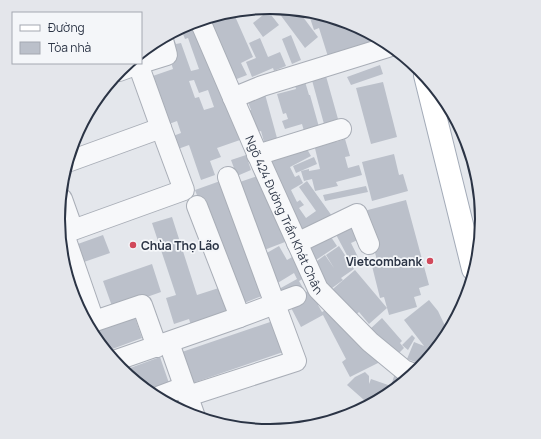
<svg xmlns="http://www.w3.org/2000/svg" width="541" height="439" font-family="Manrope,sans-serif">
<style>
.building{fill:#bbc0ca;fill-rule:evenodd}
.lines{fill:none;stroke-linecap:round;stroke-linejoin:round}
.minor-casing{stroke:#a9aeb7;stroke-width:22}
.major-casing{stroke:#a3abb8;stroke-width:24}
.minor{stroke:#f7f8fa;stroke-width:20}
.major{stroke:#fff;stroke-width:22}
.poi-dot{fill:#d1495b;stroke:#f4f6f9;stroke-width:1.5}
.labels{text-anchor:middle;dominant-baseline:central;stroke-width:3.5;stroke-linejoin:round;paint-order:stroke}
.street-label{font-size:12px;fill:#2b3445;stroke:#f4f6f9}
.poi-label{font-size:12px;font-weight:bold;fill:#2b3445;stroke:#f4f6f9;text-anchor:start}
.rim{fill:none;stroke:#2b3445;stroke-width:2}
</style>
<rect width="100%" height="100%" fill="#e4e7ec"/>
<path class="building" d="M 259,9 L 253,15 L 250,11 L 257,10 Z
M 283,9 L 300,13 L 318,37 L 305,48 L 279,13 Z
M 268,11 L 279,25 L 263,37 L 253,23 Z
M 234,14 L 253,57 L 241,63 L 247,75 L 229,82 L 202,21 Z
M 309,15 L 352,23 L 367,33 L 372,51 L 330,63 L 319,28 L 314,30 Z
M 189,23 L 192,23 L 213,64 L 240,140 L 217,148 L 221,157 L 210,161 L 215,175 L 201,180 L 189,145 L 178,149 L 173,136 L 181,133 L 177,121 L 169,124 L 147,78 L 173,69 L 164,40 L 172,34 L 176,44 L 181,43 L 191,71 L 199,69 L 188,38 L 185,39 L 181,29 ZM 194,80 L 199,93 L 208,90 L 214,107 L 204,110 L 199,97 L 195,98 L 189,81 Z
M 291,35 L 301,60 L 292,64 L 282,39 Z
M 260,38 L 268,57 L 280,52 L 286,66 L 274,71 L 273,68 L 252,77 L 246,62 L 256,58 L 249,43 Z
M 380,65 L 383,74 L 351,85 L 347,77 Z
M 324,69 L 338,119 L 324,124 L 310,73 Z
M 303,75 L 309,95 L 310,95 L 319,127 L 304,131 L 302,124 L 285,129 L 282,121 L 288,119 L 286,113 L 283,114 L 277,94 L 296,89 L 293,78 Z
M 383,82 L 397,137 L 371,144 L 356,88 Z
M 263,87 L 277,138 L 264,142 L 261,131 L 253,133 L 247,111 L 251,110 L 248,102 L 256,100 L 253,90 Z
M 334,135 L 336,142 L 345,139 L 350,156 L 345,157 L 348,168 L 359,165 L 362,175 L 336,182 L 338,186 L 315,191 L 312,179 L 304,181 L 301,171 L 309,169 L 309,171 L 320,169 L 313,140 Z
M 303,142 L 311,156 L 290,167 L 295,177 L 299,175 L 303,183 L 291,190 L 297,202 L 300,200 L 304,205 L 299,208 L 306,218 L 316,211 L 299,187 L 307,181 L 332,216 L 300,239 L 284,210 L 293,205 L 283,209 L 260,157 Z
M 394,154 L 399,175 L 403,174 L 408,191 L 372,201 L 362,162 Z
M 246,155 L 251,170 L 237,176 L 231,160 Z
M 314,157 L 317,164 L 296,173 L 293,166 Z
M 260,175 L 285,242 L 259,252 L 237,183 Z
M 223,180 L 267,294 L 239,305 L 195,190 Z
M 366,186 L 368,192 L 325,201 L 323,195 Z
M 406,200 L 429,285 L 419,288 L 421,295 L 414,297 L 417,307 L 389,315 L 384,297 L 380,298 L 372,266 L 378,264 L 364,211 Z
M 353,216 L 362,238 L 351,243 L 358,257 L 350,261 L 332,227 Z
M 172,217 L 197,295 L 225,286 L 234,311 L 191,325 L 189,319 L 174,324 L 166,298 L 176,295 L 152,223 Z
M 329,234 L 337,246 L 316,260 L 304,242 Z
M 103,235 L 110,253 L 81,263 L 75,245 Z
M 279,246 L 287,260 L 294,256 L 306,277 L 299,281 L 303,288 L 285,299 L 279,289 L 297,279 L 294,273 L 276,284 L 268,272 L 273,268 L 265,254 Z
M 339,246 L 354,269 L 341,278 L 343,280 L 324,294 L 309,267 L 325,255 L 334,268 L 326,255 Z
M 152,264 L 161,292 L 113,309 L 103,281 Z
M 355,270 L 387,308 L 369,324 L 359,312 L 351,319 L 327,294 Z
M 315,287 L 323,303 L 318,305 L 322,312 L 333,306 L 382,361 L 350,377 L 342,362 L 346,359 L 323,315 L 301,327 L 288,302 Z
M 429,300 L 438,311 L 447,330 L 424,365 L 407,359 L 414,342 L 424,346 L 404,320 Z
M 133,312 L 142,338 L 107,351 L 91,327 Z
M 382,318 L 402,341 L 400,343 L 404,348 L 398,354 L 369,330 Z
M 276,320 L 286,351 L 190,384 L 179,353 Z
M 412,335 L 415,338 L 408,350 L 402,345 Z
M 160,357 L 170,386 L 154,392 L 122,371 Z
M 365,372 L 369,376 L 369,384 L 371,379 L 391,386 L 395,373 L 409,378 L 371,403 L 364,400 L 347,385 L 355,377 Z
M 268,423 L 270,432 L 253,428 Z"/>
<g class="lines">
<defs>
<g id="minor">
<path id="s1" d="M 200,21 L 262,165 L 318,289 L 370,342 L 404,370 L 414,374"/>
<path d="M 119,71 L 138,64"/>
<path d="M 233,98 L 262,86 L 388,47"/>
<path d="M 257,155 L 341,129"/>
<path d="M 70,161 L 161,128 L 138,64 L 167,55 L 163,40"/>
<path d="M 62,199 L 73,230 L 184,190 L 161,128"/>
<path d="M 197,206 L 240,317"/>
<path d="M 58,217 L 94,321"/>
<path d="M 297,243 L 357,214 L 369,244"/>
<path d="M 89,323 L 142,305 L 157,347"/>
<path d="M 169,343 L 195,417"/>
<path d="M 114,361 L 240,317 L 296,296"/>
<path d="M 160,396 L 184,387"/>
<path d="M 188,396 L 296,361 L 228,177"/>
</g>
<path id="major" d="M 425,75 L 473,269"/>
</defs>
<use href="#minor" class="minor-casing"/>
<use href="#major" class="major-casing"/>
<use href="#minor" class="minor"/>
<use href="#major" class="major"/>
</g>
<g class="poi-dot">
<circle cx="133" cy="245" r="4"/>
<circle cx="430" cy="261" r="4"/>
</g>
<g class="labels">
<g class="street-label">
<text stroke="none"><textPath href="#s1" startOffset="211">Ngõ 424 Đường Trần Khát Chân</textPath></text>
</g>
<g class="poi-label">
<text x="141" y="245">Chùa Thọ Lão</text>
<text x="422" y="261" text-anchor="end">Vietcombank</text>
</g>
</g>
<path d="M0 0H541V439H0ZM65 219a205 205 0 1 1 410 0a205 205 0 1 1-410 0Z" fill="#e4e6eb" fill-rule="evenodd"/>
<path class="rim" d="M65 219a205 205 0 1 1 410 0a205 205 0 1 1-410 0Z"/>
<rect x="12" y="12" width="130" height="52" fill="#f4f6f9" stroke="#a4a8b1"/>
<rect x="20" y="25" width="20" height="6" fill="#ffffff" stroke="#a4a8b1"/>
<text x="48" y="32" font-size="12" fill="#2b3445">Đường</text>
<rect x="20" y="42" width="20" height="12" fill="#bbc0ca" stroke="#a4a8b1"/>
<text x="48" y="52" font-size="12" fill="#2b3445">Tòa nhà</text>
</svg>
